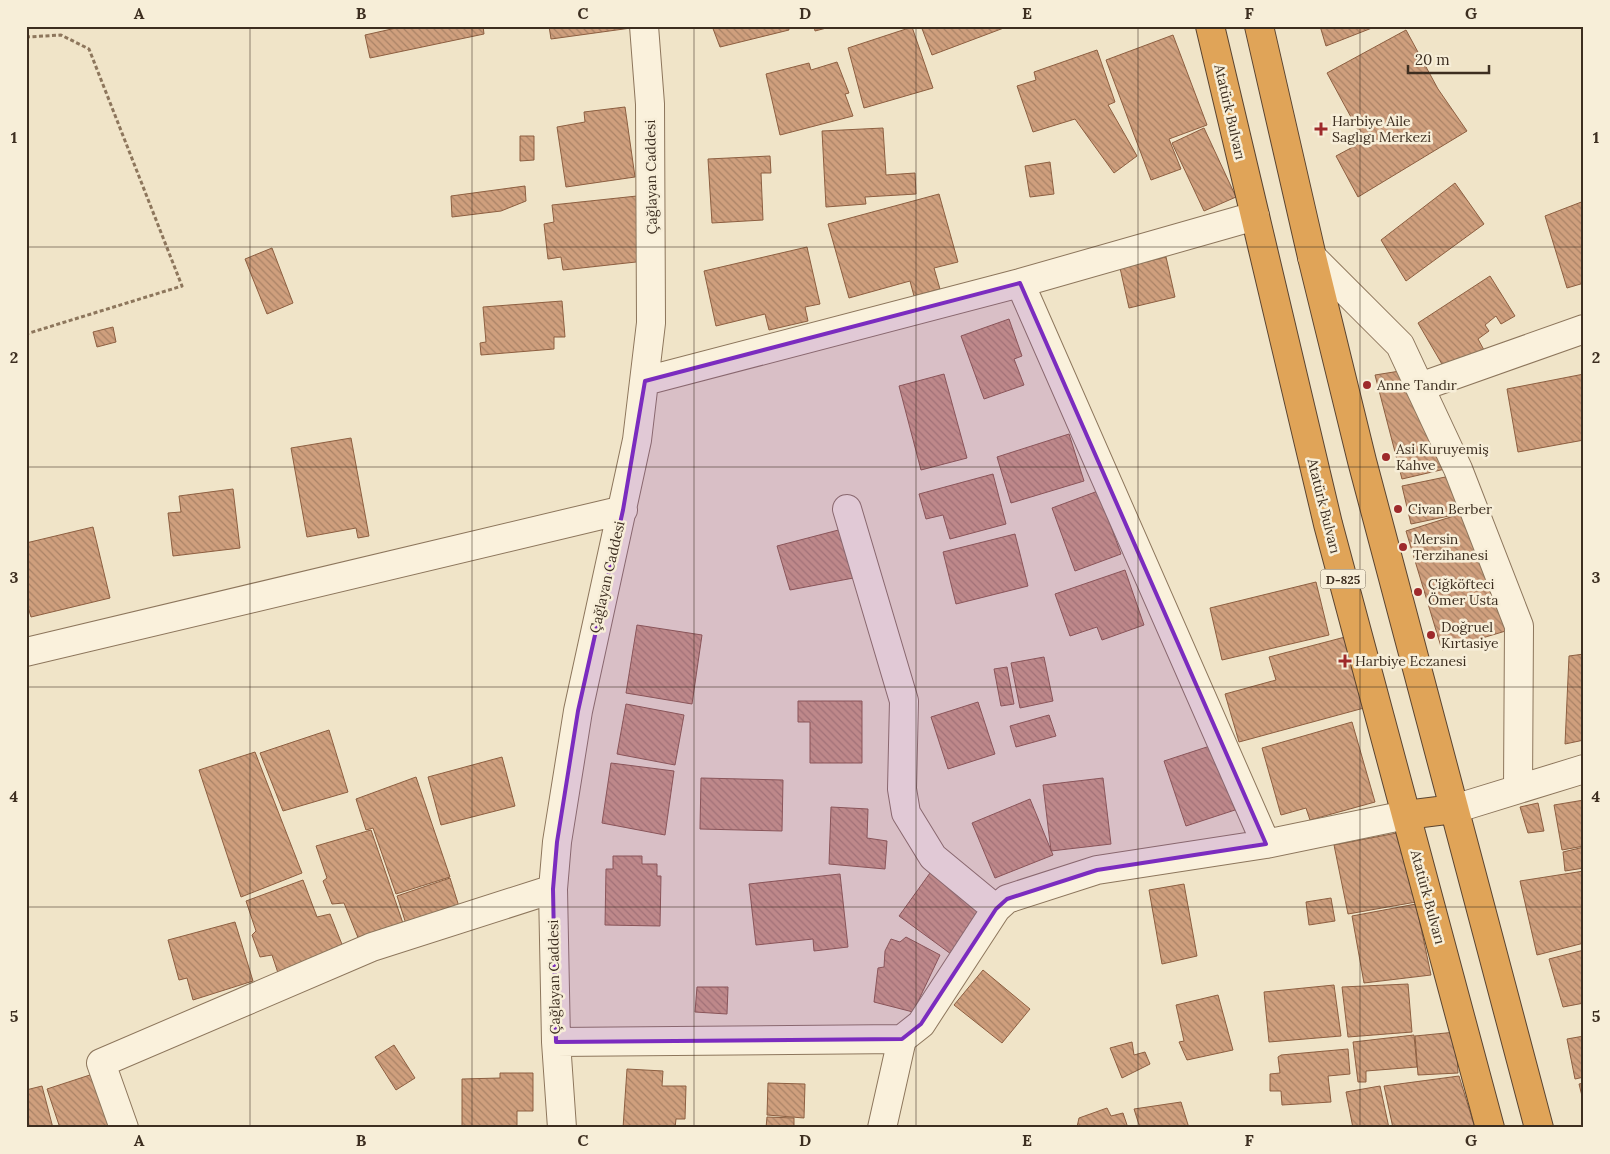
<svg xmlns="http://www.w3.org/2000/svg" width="1610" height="1154" font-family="Lora,serif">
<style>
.building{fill:url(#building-back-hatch);stroke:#8d5f41}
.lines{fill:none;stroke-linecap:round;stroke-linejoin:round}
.minor-casing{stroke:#8d765c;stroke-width:30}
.highway-casing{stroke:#5b4430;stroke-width:30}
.path{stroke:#8d765c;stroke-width:3;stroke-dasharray:4 2.5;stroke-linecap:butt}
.minor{stroke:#faf1dc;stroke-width:28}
.highway{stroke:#e0a458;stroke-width:28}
.marked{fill:#7b2cbf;fill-opacity:0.2;stroke:#7b2cbf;stroke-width:4;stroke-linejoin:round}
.grid{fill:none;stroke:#3d2e20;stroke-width:1;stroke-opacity:0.55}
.poi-dot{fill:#9e2a2b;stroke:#f7eed8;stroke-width:2}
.labels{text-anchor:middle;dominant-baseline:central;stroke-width:5;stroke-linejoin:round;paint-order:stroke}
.shield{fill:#f7eed8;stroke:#756857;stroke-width:1}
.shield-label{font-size:12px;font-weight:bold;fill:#3d2e20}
.street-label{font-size:14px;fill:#3d2e20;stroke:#f7eed8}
.poi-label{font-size:14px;fill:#3d2e20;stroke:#f7eed8;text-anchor:start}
.neatline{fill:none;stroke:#3d2e20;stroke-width:2}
.grid-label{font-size:16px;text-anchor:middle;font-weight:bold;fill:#3d2e20}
</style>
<defs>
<pattern id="building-back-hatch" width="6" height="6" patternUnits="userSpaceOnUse" patternTransform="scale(1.25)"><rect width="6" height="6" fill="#cf9f7d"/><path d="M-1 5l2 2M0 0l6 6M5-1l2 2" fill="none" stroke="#a98266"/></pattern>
</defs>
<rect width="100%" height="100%" fill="#f0e4c8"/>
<path class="building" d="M 405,26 L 483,26 L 484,34 L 370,58 L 365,35 Z
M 549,26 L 631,26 L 631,28 L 551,39 Z
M 712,26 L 788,26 L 789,30 L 720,47 Z
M 814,26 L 834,26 L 815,31 Z
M 921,26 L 1009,26 L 932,55 Z
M 1320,26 L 1377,26 L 1326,46 Z
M 912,27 L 933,88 L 864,108 L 848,48 Z
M 1406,30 L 1438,89 L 1467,131 L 1358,197 L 1336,156 L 1364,141 L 1327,73 Z
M 1173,35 L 1207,125 L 1169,139 L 1181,169 L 1151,180 L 1106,60 Z
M 1097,50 L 1115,102 L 1108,105 L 1137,156 L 1114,173 L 1075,119 L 1033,132 L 1017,86 L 1036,80 L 1034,72 Z
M 837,62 L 849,93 L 845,94 L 853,116 L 780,135 L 766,74 L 809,63 L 811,70 Z
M 625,107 L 635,177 L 566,187 L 557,127 L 585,122 L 584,112 Z
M 883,128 L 886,175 L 915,173 L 916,194 L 865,197 L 866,204 L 826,207 L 822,131 Z
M 1204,128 L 1236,197 L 1204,211 L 1172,143 Z
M 520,136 L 534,136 L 534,160 L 520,161 Z
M 770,156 L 771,173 L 761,173 L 763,220 L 712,223 L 708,159 Z
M 1050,162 L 1054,194 L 1030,197 L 1025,166 Z
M 1455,183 L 1484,224 L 1406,281 L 1381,240 Z
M 525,186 L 526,201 L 501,211 L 452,217 L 451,196 Z
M 939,194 L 958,262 L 934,268 L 940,289 L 914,296 L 910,281 L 849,298 L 828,224 Z
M 637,196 L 645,261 L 563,270 L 561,257 L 548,259 L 544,224 L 554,222 L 552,205 Z
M 1584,201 L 1584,283 L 1567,288 L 1545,216 Z
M 807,247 L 820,304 L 805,307 L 808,321 L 769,330 L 765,314 L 716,326 L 704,271 Z
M 272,248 L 293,303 L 267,314 L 245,259 Z
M 1166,257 L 1175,297 L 1129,308 L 1120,268 Z
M 1490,276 L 1515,316 L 1501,324 L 1496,316 L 1485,325 L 1489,331 L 1478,339 L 1484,350 L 1446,371 L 1418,323 Z
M 562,301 L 565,337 L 554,337 L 554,349 L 481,355 L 480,343 L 486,342 L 483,307 Z
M 1009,319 L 1022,356 L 1014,359 L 1024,385 L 984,399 L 961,336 Z
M 113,327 L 116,342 L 97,347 L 93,332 Z
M 1400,371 L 1445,469 L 1402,479 L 1375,375 Z
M 944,374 L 967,458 L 921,470 L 899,386 Z
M 1584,374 L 1584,440 L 1518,452 L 1507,389 Z
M 1069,434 L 1084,481 L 1011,503 L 997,457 Z
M 351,438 L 369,536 L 358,538 L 356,528 L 307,537 L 291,448 Z
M 993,474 L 1006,524 L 950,539 L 943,515 L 926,519 L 919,494 Z
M 1455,475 L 1463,513 L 1411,524 L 1402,486 Z
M 233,489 L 240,548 L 173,556 L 168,513 L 181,512 L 179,496 Z
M 1098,491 L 1121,554 L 1075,571 L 1052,508 Z
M 1473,510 L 1509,630 L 1442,650 L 1406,531 Z
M 93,527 L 110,598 L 31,617 L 26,600 L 26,543 Z
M 850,527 L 864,576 L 790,590 L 777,546 Z
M 1015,534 L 1028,586 L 956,604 L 943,552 Z
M 1125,570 L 1144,625 L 1102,640 L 1097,627 L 1070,636 L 1055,594 Z
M 1316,582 L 1329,635 L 1222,660 L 1210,608 Z
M 637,625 L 702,635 L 692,704 L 626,693 Z
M 1345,637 L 1364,708 L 1239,742 L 1225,694 L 1276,680 L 1269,657 Z
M 1584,654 L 1584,740 L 1565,744 L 1569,656 Z
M 1044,657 L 1053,701 L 1020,708 L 1011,663 Z
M 1007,667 L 1014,704 L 1001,706 L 994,669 Z
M 798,701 L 862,701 L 862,763 L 810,763 L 810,722 L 798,722 Z
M 978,702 L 995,754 L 948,769 L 931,717 Z
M 626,704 L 684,715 L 675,765 L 617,754 Z
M 1049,715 L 1056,736 L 1016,747 L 1010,726 Z
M 1352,722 L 1375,802 L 1310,820 L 1306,808 L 1281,815 L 1262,748 Z
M 329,730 L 348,792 L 283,811 L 260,753 Z
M 1213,745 L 1235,810 L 1186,826 L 1164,761 Z
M 255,752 L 302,873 L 241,897 L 199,770 Z
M 502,757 L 515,806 L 441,825 L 428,777 Z
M 611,763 L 674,771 L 665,835 L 602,823 Z
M 416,777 L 450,877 L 396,894 L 373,828 L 366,830 L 356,799 Z
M 701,778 L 783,780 L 782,831 L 700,829 Z
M 1103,778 L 1111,844 L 1051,851 L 1043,785 Z
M 1030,799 L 1053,855 L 995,878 L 972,823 Z
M 1584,800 L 1584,846 L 1562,850 L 1554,805 Z
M 1538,803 L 1544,831 L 1528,833 L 1520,807 Z
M 831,807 L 868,809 L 867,838 L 887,841 L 885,869 L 829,864 Z
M 371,830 L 406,932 L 361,945 L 344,903 L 332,904 L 323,881 L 327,878 L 316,846 Z
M 1402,832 L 1416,902 L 1348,914 L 1334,845 Z
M 1584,847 L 1584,868 L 1565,871 L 1563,852 Z
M 613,856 L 642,856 L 642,864 L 657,864 L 657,876 L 661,876 L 660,926 L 605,925 L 606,869 L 613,869 Z
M 1584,871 L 1584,943 L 1537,955 L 1520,881 Z
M 930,873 L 981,910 L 951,954 L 899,916 Z
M 840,874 L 848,947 L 814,951 L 813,939 L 756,945 L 749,884 Z
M 450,878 L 461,913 L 408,930 L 397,896 Z
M 303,880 L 317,917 L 330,914 L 347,957 L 281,982 L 272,955 L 260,957 L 252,935 L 256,931 L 246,901 Z
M 1184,884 L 1197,956 L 1162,964 L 1149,890 Z
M 1331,898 L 1335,921 L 1309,925 L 1306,902 Z
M 1416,904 L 1431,975 L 1364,983 L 1352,916 Z
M 235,922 L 253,981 L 193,1000 L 187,978 L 179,980 L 168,940 Z
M 906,937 L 940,955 L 913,1012 L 874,1002 L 878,968 L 884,967 L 885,951 L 891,939 L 900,942 Z
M 1584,950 L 1584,1003 L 1563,1007 L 1549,959 Z
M 983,970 L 1030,1009 L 1002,1043 L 954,1005 Z
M 1408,984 L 1412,1032 L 1348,1037 L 1342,987 Z
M 1334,985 L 1341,1036 L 1269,1042 L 1264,992 Z
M 697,987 L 728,987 L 727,1014 L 695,1012 Z
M 1218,995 L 1233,1050 L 1187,1060 L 1179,1042 L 1184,1041 L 1176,1005 Z
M 1456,1032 L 1458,1073 L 1418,1075 L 1415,1036 Z
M 1414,1035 L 1417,1067 L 1366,1071 L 1366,1082 L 1358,1082 L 1353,1042 Z
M 1584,1036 L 1584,1077 L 1575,1079 L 1567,1039 Z
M 1132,1042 L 1134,1055 L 1145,1052 L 1150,1064 L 1122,1078 L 1110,1048 Z
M 394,1045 L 415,1078 L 396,1090 L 375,1057 Z
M 1348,1049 L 1350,1074 L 1328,1076 L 1331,1102 L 1282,1105 L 1281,1091 L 1270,1091 L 1270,1074 L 1280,1073 L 1278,1057 L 1281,1055 Z
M 627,1069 L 663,1071 L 662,1086 L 686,1086 L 685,1119 L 676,1119 L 675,1128 L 623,1128 Z
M 96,1073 L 115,1128 L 60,1128 L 47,1089 Z
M 500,1073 L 533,1073 L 533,1111 L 517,1111 L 517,1128 L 462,1128 L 462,1079 L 500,1078 Z
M 1459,1076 L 1475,1128 L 1393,1128 L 1384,1086 Z
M 768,1083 L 805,1084 L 804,1118 L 767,1115 Z
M 1584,1083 L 1584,1104 L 1579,1084 Z
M 42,1086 L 53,1128 L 26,1128 L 26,1090 Z
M 1380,1086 L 1389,1128 L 1353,1128 L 1346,1092 Z
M 1181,1102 L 1189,1128 L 1140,1128 L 1134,1109 Z
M 1107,1108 L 1111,1116 L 1123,1113 L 1128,1128 L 1073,1128 L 1077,1127 L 1079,1118 Z
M 767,1117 L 794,1118 L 794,1128 L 766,1128 Z"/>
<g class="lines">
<defs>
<path id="minor" d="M 1312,257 L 1400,345 L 1458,469 L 1519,626 L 1518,789
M 1020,283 L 1266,844
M 645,381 L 1020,283 L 1255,216
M 1420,387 L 1584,329
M 847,509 L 904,701 L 902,789 L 906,813 L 933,857 L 996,909
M 26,652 L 623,510
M 1454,809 L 1584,769
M 556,1042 L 902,1039
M 124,1128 L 101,1063 L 372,947 L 553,889
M 562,1128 L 556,1042 L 553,889 L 557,842 L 578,711 L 637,440 L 651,323 L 650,104 L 644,26
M 882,1128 L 902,1039 L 921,1024 L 996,909 L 1007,899 L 1097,870 L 1266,844 L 1406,815"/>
<path id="highway" d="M 1210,26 L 1328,524 L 1490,1128
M 1259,26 L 1312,257 L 1362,461 L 1539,1128
M 1406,815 L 1454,809"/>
</defs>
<use href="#minor" class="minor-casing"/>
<use href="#highway" class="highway-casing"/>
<path class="path" d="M 26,37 L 61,35 L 89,49 L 182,286 L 26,334"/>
<use href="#minor" class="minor"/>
<use href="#highway" class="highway"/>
</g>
<path class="marked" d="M 1020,283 L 1266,844 L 1097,870 L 1007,899 L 996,909 L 921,1024 L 902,1039 L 556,1042 L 553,889 L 557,842 L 578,711 L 623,510 L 645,381 Z"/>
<path class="grid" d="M 250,26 L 250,1128M 472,26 L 472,1128M 694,26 L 694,1128M 916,26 L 916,1128M 1138,26 L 1138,1128M 1360,26 L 1360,1128M 26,247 L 1584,247M 26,467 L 1584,467M 26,687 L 1584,687M 26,907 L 1584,907"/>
<g class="poi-dot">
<path d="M1318.5 121.5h5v5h5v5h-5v5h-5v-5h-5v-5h5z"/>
<circle cx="1367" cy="385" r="5"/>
<circle cx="1386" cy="457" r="5"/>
<circle cx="1398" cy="509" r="5"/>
<circle cx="1403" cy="547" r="5"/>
<circle cx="1418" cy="592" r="5"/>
<circle cx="1431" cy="635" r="5"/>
<path d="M1342.5 653.5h5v5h5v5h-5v5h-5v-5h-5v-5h5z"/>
</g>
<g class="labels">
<rect class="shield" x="1320.5" y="569.5" width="45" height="19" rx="4"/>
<g class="shield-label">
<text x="1343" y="579">D-825</text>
</g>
<g class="street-label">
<text transform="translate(1230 112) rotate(77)">Atatürk Bulvarı</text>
<text transform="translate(651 177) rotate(-91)">Çağlayan Caddesi</text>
<text transform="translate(1324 506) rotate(76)">Atatürk Bulvarı</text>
<text transform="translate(607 577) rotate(-77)">Çağlayan Caddesi</text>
<text transform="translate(1428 897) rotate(75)">Atatürk Bulvarı</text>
<text transform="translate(554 977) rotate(-91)">Çağlayan Caddesi</text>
</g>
<g class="poi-label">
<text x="1332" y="121">Harbiye Aile<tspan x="1332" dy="16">Saglıgı Merkezi</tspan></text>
<text x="1377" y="385">Anne Tandır</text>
<text x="1396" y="449">Asi Kuruyemiş<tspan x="1396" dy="16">Kahve</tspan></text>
<text x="1408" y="509">Civan Berber</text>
<text x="1413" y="539">Mersin<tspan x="1413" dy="16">Terzihanesi</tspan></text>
<text x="1428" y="584">Çiğköfteci<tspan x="1428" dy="16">Ömer Usta</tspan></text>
<text x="1441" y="627">Doğruel<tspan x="1441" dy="16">Kırtasiye</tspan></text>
<text x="1355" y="661">Harbiye Eczanesi</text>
</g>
</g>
<rect width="1610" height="1154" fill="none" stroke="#f7eed8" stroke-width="55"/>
<path d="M1408 65v8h81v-8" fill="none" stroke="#3d2e20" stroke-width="2.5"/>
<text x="1415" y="65" font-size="15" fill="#3d2e20" stroke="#f7eed8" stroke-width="4" paint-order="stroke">20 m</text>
<rect x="28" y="28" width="1554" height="1098" class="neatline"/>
<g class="grid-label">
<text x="139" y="19">A</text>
<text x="361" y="19">B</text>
<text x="583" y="19">C</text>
<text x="805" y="19">D</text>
<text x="1027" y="19">E</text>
<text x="1249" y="19">F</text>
<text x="1471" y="19">G</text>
<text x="14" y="143">1</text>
<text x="1596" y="143">1</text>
<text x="14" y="363">2</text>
<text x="1596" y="363">2</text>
<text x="14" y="583">3</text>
<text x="1596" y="583">3</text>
<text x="14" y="802">4</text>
<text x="1596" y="802">4</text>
<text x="14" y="1022">5</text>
<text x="1596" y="1022">5</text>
<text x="139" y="1146">A</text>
<text x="361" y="1146">B</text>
<text x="583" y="1146">C</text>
<text x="805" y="1146">D</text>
<text x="1027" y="1146">E</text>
<text x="1249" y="1146">F</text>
<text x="1471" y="1146">G</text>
</g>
</svg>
